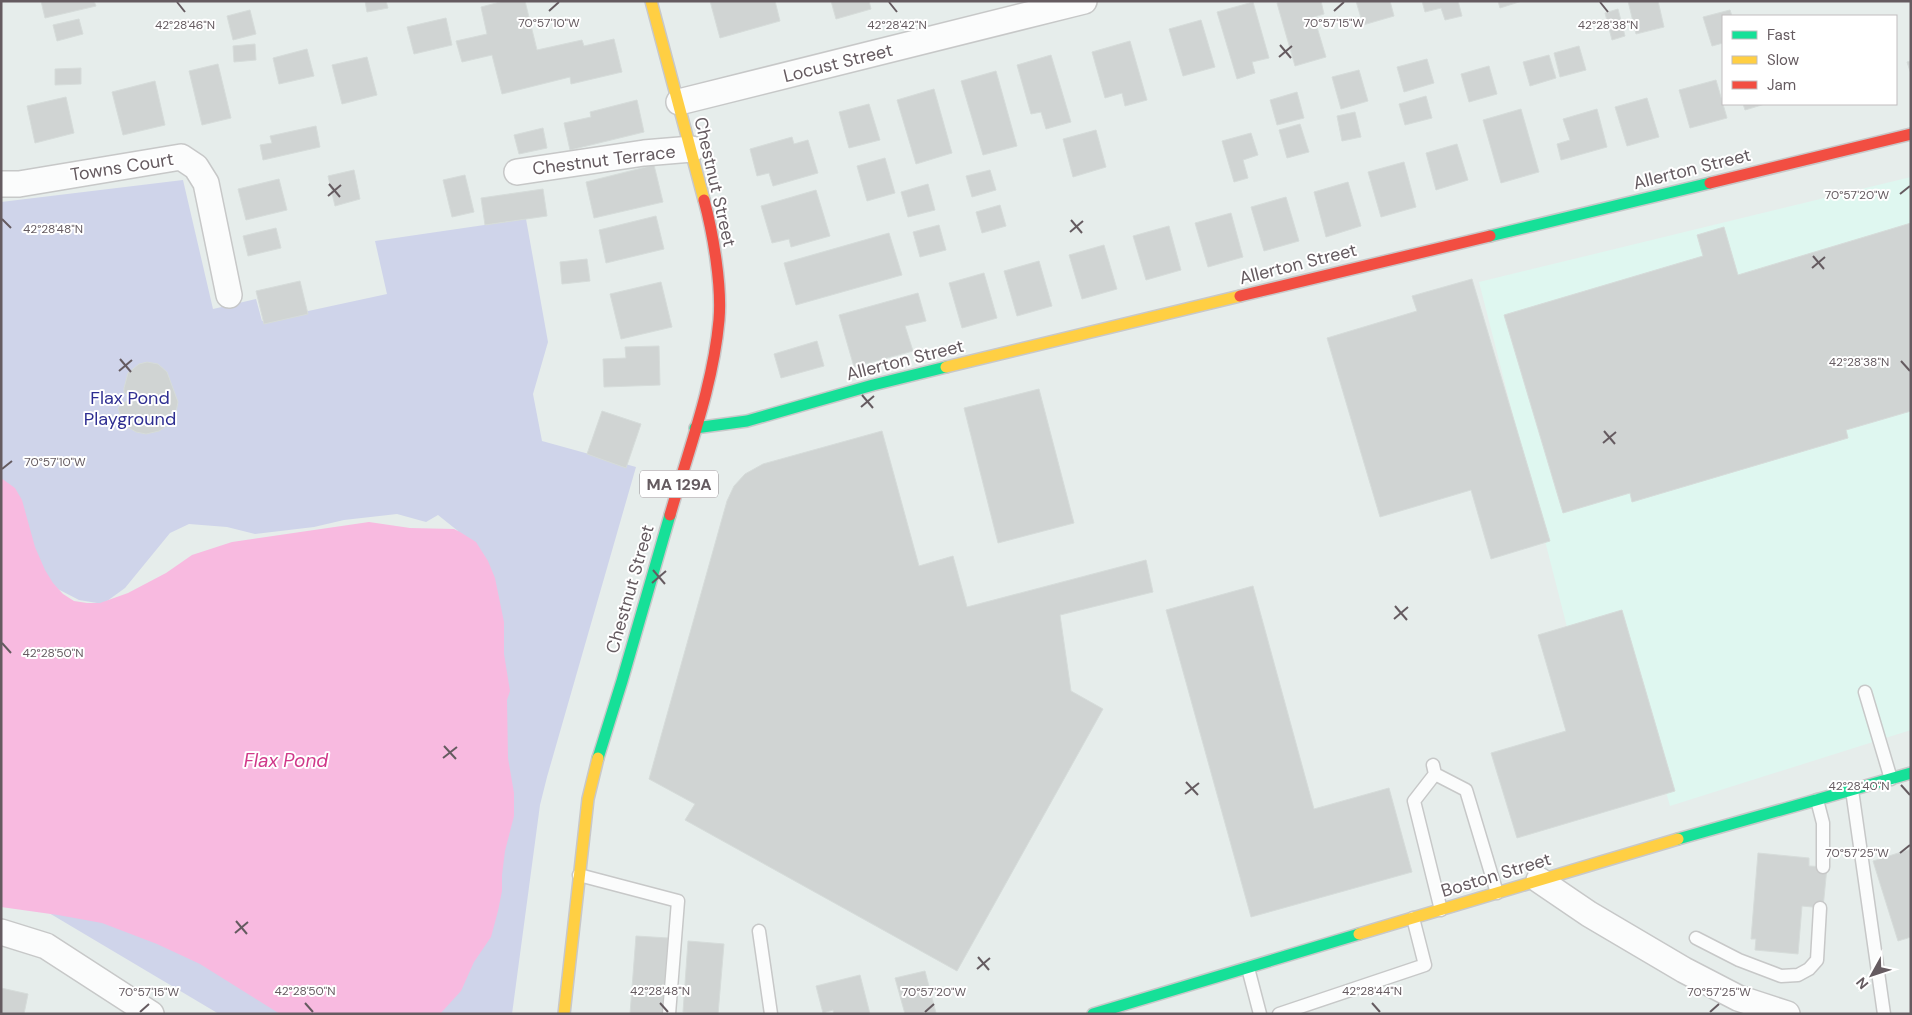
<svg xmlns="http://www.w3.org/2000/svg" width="1912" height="1015" font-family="'DM Sans',sans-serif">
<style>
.commercial{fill:#dff7f0}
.green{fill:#cfd4ea}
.water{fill:#f8bae0}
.building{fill:#d0d4d3;stroke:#d6dcda}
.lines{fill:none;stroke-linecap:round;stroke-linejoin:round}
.lane-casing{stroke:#c7c8c8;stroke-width:15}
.street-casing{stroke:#c7c8c8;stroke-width:28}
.fast-casing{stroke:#c8c8c9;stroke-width:14}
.slow-casing{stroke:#c8c8c9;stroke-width:14}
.jam-casing{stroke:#c8c8c9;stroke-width:14}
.lane{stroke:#fbfcfc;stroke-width:12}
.street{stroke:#fbfcfc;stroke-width:25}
.fast{stroke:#16e098;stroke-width:11}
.slow{stroke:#ffcf43;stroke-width:11}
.jam{stroke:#f24e42;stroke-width:11}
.ticks{fill:none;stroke:#655b60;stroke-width:2}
.labels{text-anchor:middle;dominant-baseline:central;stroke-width:4;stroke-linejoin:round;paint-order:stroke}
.shield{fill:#fff;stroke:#938c90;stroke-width:1}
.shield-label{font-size:16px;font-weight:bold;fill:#655b60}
.street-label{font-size:18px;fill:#655b60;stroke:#fff}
.park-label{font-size:18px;fill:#2e2e91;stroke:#fff}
.water-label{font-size:19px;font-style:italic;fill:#d0398a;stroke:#fff}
.ticks-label{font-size:12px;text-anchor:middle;fill:#655b60;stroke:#fff;stroke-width:4;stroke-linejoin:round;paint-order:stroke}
</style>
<rect width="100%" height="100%" fill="#e6edeb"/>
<path class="commercial" d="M 1911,177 L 1911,730 L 1670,806 L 1617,619 L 1568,631 L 1479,282 Z"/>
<path class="green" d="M 183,180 L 213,309 L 256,299 L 262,321 L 387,294 L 375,241 L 526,219 L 548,342 L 533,394 L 542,441 L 636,467 L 547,777 L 540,805 L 512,1014 L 414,1014 L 458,531 L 438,515 L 426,522 L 397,514 L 344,520 L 314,527 L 255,534 L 227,527 L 189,524 L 170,533 L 125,588 L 103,604 L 79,600 L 50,585 L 1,528 L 1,202 Z
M 44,910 L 119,923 L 313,1014 L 219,1014 Z"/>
<path class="water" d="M 1,478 L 15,488 L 22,500 L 35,547 L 45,570 L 53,583 L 63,594 L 74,601 L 87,603 L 100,603 L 128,593 L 166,573 L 192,555 L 232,542 L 369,522 L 410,528 L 454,529 L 460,532 L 476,542 L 488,561 L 495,578 L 504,622 L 504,654 L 510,691 L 507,700 L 508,758 L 514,793 L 514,816 L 505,851 L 502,875 L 502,891 L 498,911 L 491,937 L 474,962 L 461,991 L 440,1014 L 280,1014 L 200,964 L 157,944 L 102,923 L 58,915 L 1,907 Z"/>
<path class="building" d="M 41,1 L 94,1 L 96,6 L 45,18 Z
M 365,1 L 386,1 L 388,8 L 367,12 Z
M 504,1 L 525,1 L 537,50 L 582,40 L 584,46 L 614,39 L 622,72 L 571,84 L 570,77 L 502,94 L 492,55 L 462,62 L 456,41 L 487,34 L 481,7 Z
M 710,1 L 775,1 L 780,21 L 720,38 Z
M 831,1 L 869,1 L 871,9 L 836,19 Z
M 1284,1 L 1321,1 L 1324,14 L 1314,17 L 1326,57 L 1295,66 L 1277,3 Z
M 1356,1 L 1390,1 L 1394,16 L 1363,25 Z
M 1422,1 L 1458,1 L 1462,16 L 1445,20 L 1441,8 L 1425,12 Z
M 1498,1 L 1522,1 L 1500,8 Z
M 1628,1 L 1658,1 L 1664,27 L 1636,34 Z
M 1253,2 L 1269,58 L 1252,62 L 1255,73 L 1237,79 L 1217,12 Z
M 1618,9 L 1625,36 L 1612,40 L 1605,13 Z
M 250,10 L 256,34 L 233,40 L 227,16 Z
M 1730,10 L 1732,16 L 1723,16 L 1723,43 L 1712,46 L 1703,17 Z
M 446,18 L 452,45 L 414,54 L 407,27 Z
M 79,19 L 83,34 L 57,41 L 53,25 Z
M 1201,20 L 1215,67 L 1183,76 L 1169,29 Z
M 1130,41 L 1147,100 L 1125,106 L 1122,93 L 1105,98 L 1092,52 Z
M 255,44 L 256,60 L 234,62 L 233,46 Z
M 1579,46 L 1586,70 L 1560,77 L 1554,53 Z
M 307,49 L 314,76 L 279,84 L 273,58 Z
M 1051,55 L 1071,122 L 1046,129 L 1041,112 L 1031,114 L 1017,65 Z
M 1549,55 L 1556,78 L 1530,86 L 1523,62 Z
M 367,57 L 377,95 L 342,104 L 332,65 Z
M 1427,59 L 1434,83 L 1404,92 L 1397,67 Z
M 1911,61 L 1911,74 L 1907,62 Z
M 218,64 L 231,118 L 202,125 L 189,71 Z
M 1489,66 L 1497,94 L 1469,102 L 1461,74 Z
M 81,68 L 81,84 L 55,85 L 55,69 Z
M 1359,70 L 1368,101 L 1341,109 L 1332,77 Z
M 996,71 L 1017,146 L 983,155 L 961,81 Z
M 1716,80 L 1727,118 L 1690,128 L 1679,90 Z
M 155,81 L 165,125 L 123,135 L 112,92 Z
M 934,89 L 952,153 L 916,164 L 897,100 Z
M 1297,92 L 1304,118 L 1277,125 L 1270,100 Z
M 1426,96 L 1432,118 L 1405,125 L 1399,104 Z
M 66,97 L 74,133 L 35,143 L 27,106 Z
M 1647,98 L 1659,137 L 1627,146 L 1615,107 Z
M 637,100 L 644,132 L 570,150 L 564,123 L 591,117 L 590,112 Z
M 869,104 L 880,140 L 849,148 L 839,112 Z
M 1743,104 L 1765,104 L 1745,110 Z
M 1521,109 L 1539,172 L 1501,183 L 1483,120 Z
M 1597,109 L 1607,147 L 1561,160 L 1557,144 L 1570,140 L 1563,119 Z
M 1355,112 L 1361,137 L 1342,141 L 1337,116 Z
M 1300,124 L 1309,152 L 1287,158 L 1279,130 Z
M 316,126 L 320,147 L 263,160 L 260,145 L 272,143 L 270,136 Z
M 543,128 L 547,148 L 519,154 L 514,135 Z
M 1096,130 L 1106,167 L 1073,177 L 1063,139 Z
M 1251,133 L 1258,155 L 1243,160 L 1248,178 L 1234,182 L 1222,141 Z
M 792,137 L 794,144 L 808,140 L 818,173 L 773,186 L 769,173 L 757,176 L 750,149 Z
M 1457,144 L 1468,180 L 1436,190 L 1426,153 Z
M 885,158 L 895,193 L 867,201 L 857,166 Z
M 1404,162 L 1416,207 L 1381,217 L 1368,172 Z
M 654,165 L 663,202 L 594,218 L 586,182 Z
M 354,170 L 360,199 L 335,206 L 328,176 Z
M 990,170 L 996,190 L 972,197 L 966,176 Z
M 465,175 L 474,212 L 452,217 L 443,180 Z
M 279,179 L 287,210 L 246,220 L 238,189 Z
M 1348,182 L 1361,226 L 1326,237 L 1314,192 Z
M 928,184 L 935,210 L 908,217 L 901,192 Z
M 543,189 L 547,216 L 485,225 L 481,198 Z
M 816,190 L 830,236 L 791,247 L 789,239 L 772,243 L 761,206 Z
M 1286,197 L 1299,241 L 1264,251 L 1251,207 Z
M 1000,205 L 1006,226 L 982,233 L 976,212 Z
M 1231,213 L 1243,257 L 1208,267 L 1195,223 Z
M 656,216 L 664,249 L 606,263 L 599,230 Z
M 1911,223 L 1911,411 L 1846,430 L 1848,438 L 1632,502 L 1630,493 L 1563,513 L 1504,315 L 1703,256 L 1697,235 L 1724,227 L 1738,275 Z
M 939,225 L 946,250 L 920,257 L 913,232 Z
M 1169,226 L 1181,270 L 1146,280 L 1133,236 Z
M 276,228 L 281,248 L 248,256 L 243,236 Z
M 889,233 L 902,275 L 796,305 L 784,263 Z
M 1104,245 L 1117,289 L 1082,299 L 1069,255 Z
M 587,259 L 590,281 L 562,284 L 560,262 Z
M 1039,261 L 1052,306 L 1017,316 L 1004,271 Z
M 984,273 L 997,318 L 962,328 L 949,283 Z
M 1472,279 L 1550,541 L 1491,559 L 1471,490 L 1380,517 L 1327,338 L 1417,311 L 1412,296 Z
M 300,281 L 308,314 L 264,324 L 256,291 Z
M 661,282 L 672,327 L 621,339 L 610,294 Z
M 918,293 L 926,321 L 905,326 L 913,351 L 854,367 L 839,315 Z
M 817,341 L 824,366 L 781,378 L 774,354 Z
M 659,346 L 660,385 L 604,387 L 603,359 L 626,358 L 625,347 Z
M 147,362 L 158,364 L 167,372 L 178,402 L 175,417 L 170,424 L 159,431 L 146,434 L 136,432 L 126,426 L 122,421 L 118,408 L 130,398 L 124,392 L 124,388 L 128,373 L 139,364 Z
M 1039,389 L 1074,523 L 998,543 L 964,408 Z
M 602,411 L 641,424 L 626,468 L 587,454 Z
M 882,431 L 919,566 L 953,556 L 967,607 L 1146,560 L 1153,592 L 1060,615 L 1071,691 L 1103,709 L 957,971 L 685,820 L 695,804 L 649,779 L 727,501 L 734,486 L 745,474 L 763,464 Z
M 1253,586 L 1314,809 L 1389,788 L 1412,872 L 1251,917 L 1166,610 Z
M 1622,610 L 1675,791 L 1517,838 L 1491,753 L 1566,731 L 1538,635 Z
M 1911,849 L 1911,937 L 1898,941 L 1873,861 Z
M 1758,853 L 1809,858 L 1809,866 L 1827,867 L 1823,908 L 1802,906 L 1798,954 L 1755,950 L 1756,939 L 1751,939 Z
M 636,936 L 668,938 L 662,1014 L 630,1014 Z
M 688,941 L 724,944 L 718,1014 L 683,1012 Z
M 925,971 L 936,1013 L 905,1014 L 895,978 Z
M 860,975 L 870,1014 L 834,1014 L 833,1010 L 823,1013 L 816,986 Z
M 1,988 L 28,994 L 24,1014 L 1,1014 Z"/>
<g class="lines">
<defs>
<path id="lane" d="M 1865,692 L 1891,779
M 1433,765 L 1435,774 L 1466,790 L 1497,893
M 1435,774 L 1414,801 L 1441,910
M 1852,790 L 1884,1014
M 1817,800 L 1823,823 L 1823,867
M 579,875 L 678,901 L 669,1014
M 759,931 L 771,1014
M 1696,938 L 1739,960 L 1781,976 L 1798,975 L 1809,969 L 1817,960 L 1820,908
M 1248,968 L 1260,1014
M 1279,1014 L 1425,965 L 1413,918"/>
<path id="street" d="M 679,102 L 1084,1
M 517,172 L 644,153 L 692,149
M 1,184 L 19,184 L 181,157 L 196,167 L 206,183 L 229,295
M 1539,880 L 1589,914 L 1684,970 L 1738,998 L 1787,1014
M 1,932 L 46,946 L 151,1014"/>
<path id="fast" d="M 1490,236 L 1710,183
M 695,428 L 747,421 L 873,385 L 946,367
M 598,758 L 622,681 L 670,515
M 1678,839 L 1911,773
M 1093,1014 L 1359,934"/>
<path id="slow" d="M 651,1 L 704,200
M 946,367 L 1240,296
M 1359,934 L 1678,839
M 564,1014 L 588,799 L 598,758"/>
<path id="jam" d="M 1710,183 L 1911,134
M 1240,296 L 1490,236
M 670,515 C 688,451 713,387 719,320 C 722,286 713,233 704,200"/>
</defs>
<use href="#lane" class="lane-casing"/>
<use href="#street" class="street-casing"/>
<use href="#fast" class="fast-casing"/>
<use href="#slow" class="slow-casing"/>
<use href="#jam" class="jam-casing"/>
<use href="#lane" class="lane"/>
<use href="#street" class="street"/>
<use href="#fast" class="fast"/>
<use href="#slow" class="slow"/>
<use href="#jam" class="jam"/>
</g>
<path class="ticks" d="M 177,2 L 185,12M 889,2 L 897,12M 1600,2 L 1608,12M 549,11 L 559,2M 1334,11 L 1344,2M 1280,45 L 1291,58M 1279,57 L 1292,46M 329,184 L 340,197M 1900,194 L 1910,186M 328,196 L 341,185M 2,219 L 11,228M 1071,220 L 1082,233M 1070,232 L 1083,221M 1813,256 L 1824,269M 1812,268 L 1825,257M 120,359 L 131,372M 1901,361 L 1910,371M 119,371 L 132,360M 862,395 L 873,408M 861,407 L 874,396M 1604,431 L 1615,444M 1603,443 L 1616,432M 2,469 L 12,461M 653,570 L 665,584M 652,583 L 666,571M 1395,606 L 1407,620M 1394,619 L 1408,607M 2,643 L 11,653M 444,746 L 456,759M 443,758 L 457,747M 1186,782 L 1198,795M 1901,785 L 1910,795M 1185,794 L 1199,783M 1900,853 L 1910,845M 236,921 L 247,934M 235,933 L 248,922M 978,957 L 989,970M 977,969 L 990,958M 305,1003 L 313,1012M 660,1003 L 668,1012M 1372,1003 L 1380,1012M 140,1012 L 149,1004M 925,1012 L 934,1004M 1710,1012 L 1719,1004"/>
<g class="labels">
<rect class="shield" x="640" y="470.5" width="78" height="27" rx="4"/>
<g class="shield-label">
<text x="679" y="484">MA 129A</text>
</g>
<g class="street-label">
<text transform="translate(838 63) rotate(-14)">Locust Street</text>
<text transform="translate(604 160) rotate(-7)">Chestnut Terrace</text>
<text transform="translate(122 167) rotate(-9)">Towns Court</text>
<text transform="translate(1692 169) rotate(-14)">Allerton Street</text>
<text transform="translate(715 182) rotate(77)">Chestnut Street</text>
<text transform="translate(1298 264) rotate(-14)">Allerton Street</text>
<text transform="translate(905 360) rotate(-14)">Allerton Street</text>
<text transform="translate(630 589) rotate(-74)">Chestnut Street</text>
<text transform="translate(1496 875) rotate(-17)">Boston Street</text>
</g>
<g class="park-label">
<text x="130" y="398">Flax Pond<tspan x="130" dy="21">Playground</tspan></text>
</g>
<g class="water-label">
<text x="286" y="760">Flax Pond</text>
</g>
</g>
<g class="ticks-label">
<text x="549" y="27">70°57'10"W</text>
<text x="1334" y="27">70°57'15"W</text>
<text x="1608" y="29">42°28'38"N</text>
<text x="185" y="29">42°28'46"N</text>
<text x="897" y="29">42°28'42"N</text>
<text x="1857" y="199">70°57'20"W</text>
<text x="53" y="233">42°28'48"N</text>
<text x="1859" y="366">42°28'38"N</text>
<text x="55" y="466">70°57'10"W</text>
<text x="53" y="657">42°28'50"N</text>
<text x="1859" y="790">42°28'40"N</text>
<text x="1857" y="857">70°57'25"W</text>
<text x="305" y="995">42°28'50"N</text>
<text x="660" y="995">42°28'48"N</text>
<text x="1372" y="995">42°28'44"N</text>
<text x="149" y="996">70°57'15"W</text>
<text x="934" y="996">70°57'20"W</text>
<text x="1719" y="996">70°57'25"W</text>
</g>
<rect width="1912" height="1015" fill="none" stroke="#655b60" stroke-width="5"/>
<rect x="1722" y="15" width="175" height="90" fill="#ffffff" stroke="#c1bdbf"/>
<rect x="1732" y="31" width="25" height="8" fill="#16e098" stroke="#c1bdbf"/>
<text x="1767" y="40" font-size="15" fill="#655b60">Fast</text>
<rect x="1732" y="56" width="25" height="8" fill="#ffcf43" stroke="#c1bdbf"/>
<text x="1767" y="65" font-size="15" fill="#655b60">Slow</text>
<rect x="1732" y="81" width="25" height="8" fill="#f24e42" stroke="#c1bdbf"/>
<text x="1767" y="90" font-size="15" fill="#655b60">Jam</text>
<g transform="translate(1872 975) rotate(230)" stroke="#ffffff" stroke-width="4" paint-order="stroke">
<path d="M0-4L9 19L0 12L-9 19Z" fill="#655b60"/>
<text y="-8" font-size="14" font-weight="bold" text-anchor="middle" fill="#655b60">N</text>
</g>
</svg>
